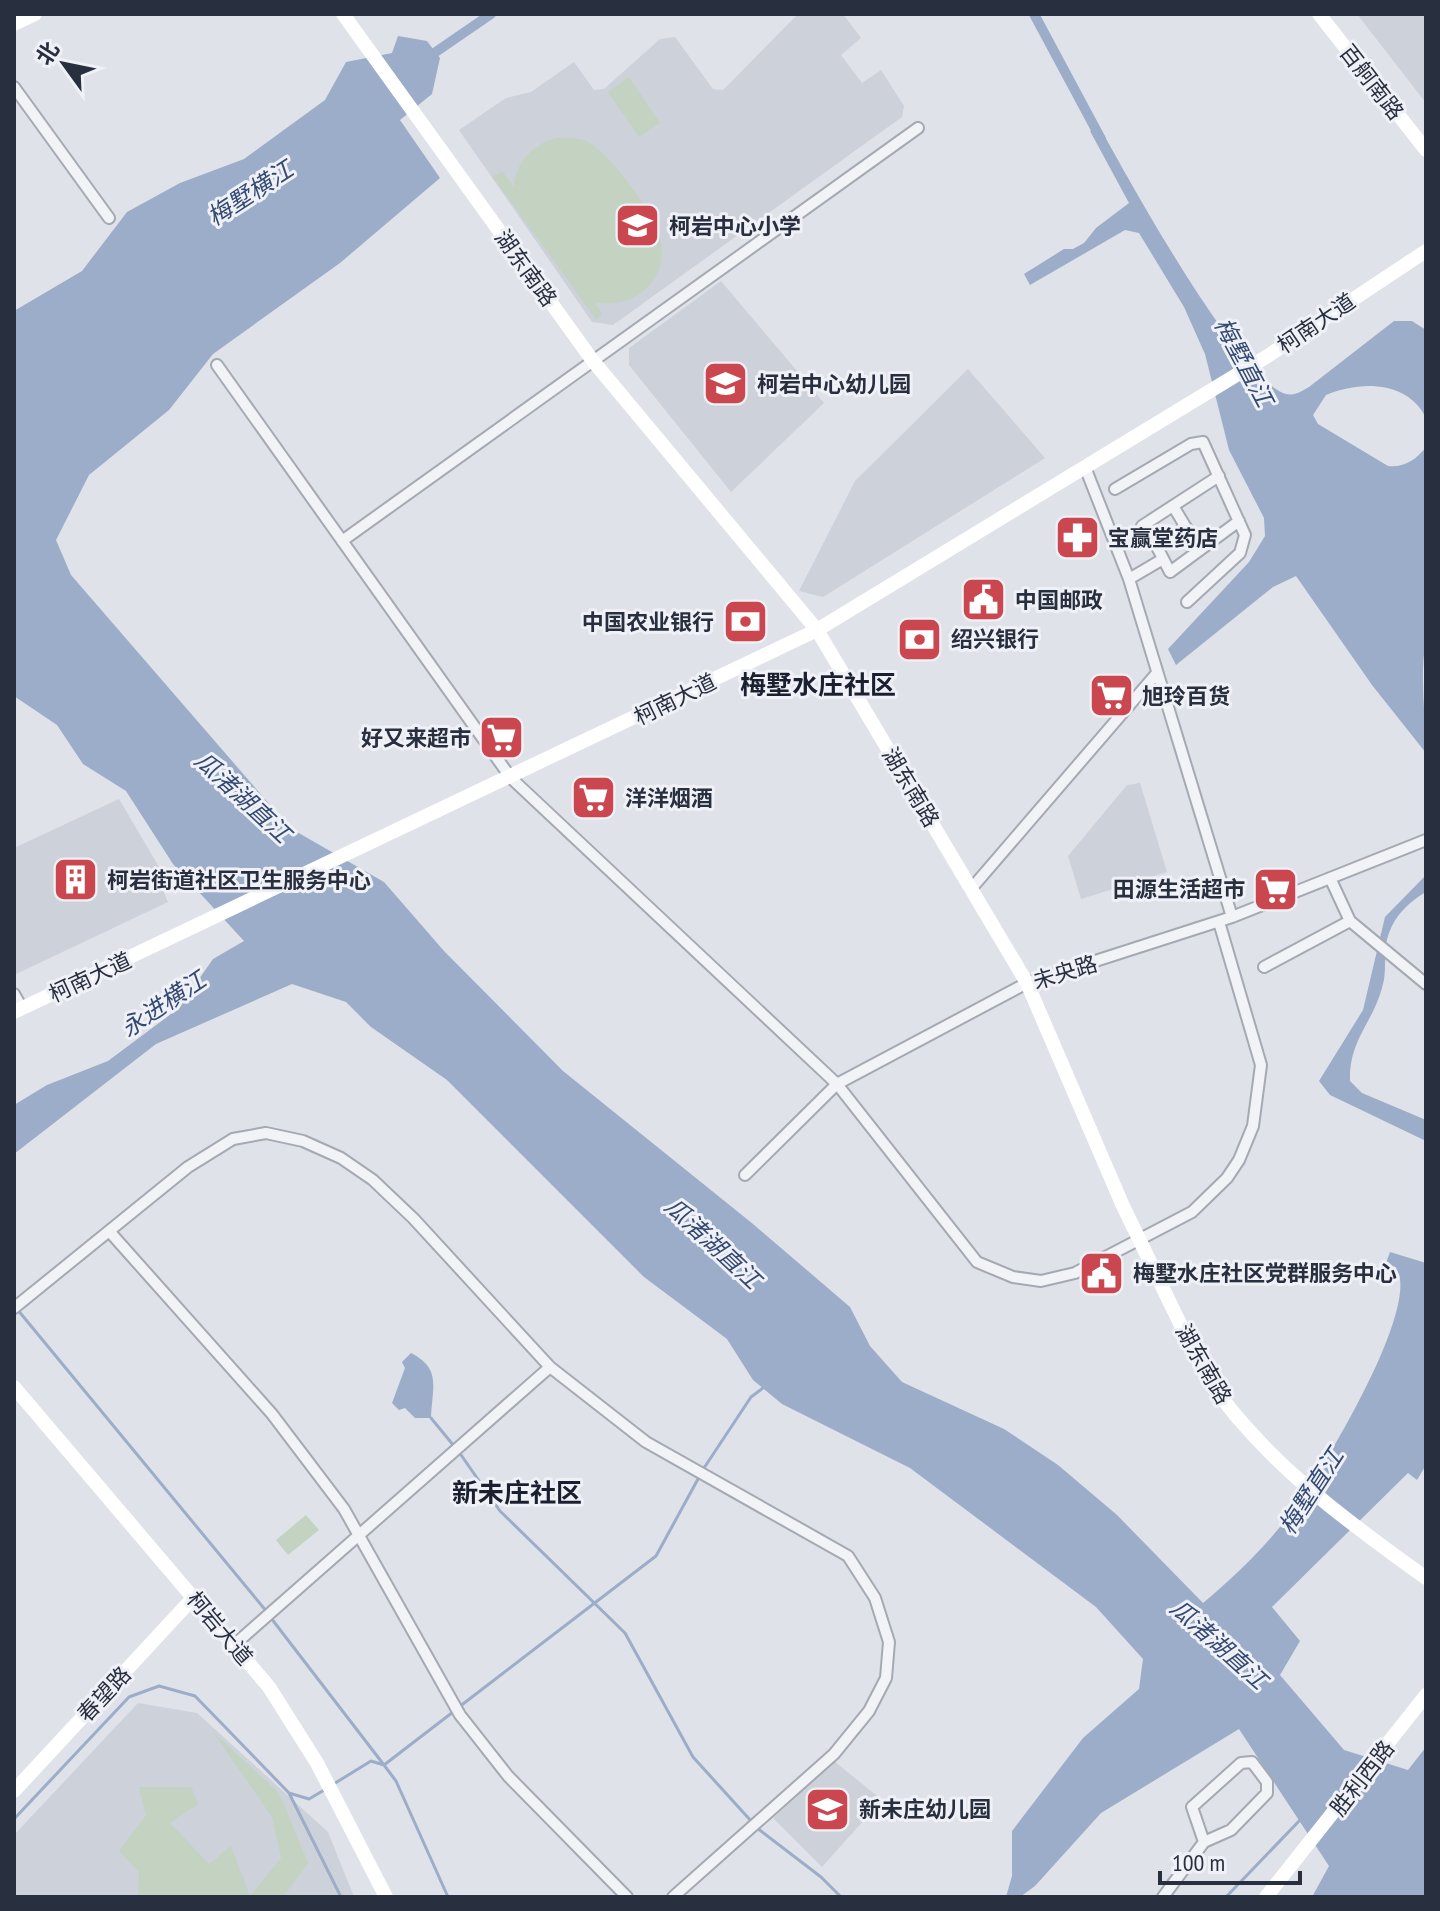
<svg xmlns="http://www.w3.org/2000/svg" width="1440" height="1911" font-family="'PT Sans Narrow','Noto Sans SC',sans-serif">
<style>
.built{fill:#cdd1da}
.green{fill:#c3d2c1}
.water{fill:#9badc8}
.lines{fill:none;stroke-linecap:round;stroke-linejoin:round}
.stream{stroke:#9badc8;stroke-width:3}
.canal{stroke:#9badc8;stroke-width:10}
.street-casing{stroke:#a4a9b2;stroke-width:14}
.street{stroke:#f2f3f7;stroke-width:10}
.secondary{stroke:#fff;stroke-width:14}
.labels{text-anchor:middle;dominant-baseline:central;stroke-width:6;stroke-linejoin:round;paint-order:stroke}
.street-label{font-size:22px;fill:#282f3f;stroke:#eff1f6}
.poi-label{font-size:22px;font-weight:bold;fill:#282f3f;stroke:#eff1f6;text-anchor:start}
.water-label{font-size:24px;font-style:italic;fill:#344a72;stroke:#eff1f6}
.quarter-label{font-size:26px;font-weight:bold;fill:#1b2030;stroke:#eff1f6}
</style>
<rect width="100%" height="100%" fill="#dfe2e8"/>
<path class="built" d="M 798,14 L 843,14 L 861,38 L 841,55 L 862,83 L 881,70 L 904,106 L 902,117 L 613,325 L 592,322 L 459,130 L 506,98 L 531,92 L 574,62 L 594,90 L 604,89 L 660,39 L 675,37 L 713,89 L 723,90 Z
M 1357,14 L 1426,14 L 1426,103 Z
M 721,281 L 824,403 L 731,492 L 629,365 L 629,348 Z
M 968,369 L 1045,458 L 823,597 L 799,591 L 855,481 Z
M 1140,783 L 1167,872 L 1081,899 L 1068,856 L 1127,785 Z
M 119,799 L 172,889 L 164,893 L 168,902 L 14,975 L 14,848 Z
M 138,1703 L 197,1713 L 328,1832 L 354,1897 L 14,1897 L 14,1835 Z
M 834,1761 L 882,1800 L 822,1867 L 773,1818 Z"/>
<path class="green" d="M 629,77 L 660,123 L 639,137 L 608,92 Z
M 556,138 C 566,138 576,137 586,141 C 609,151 654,214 660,238 C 671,279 633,311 595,302 L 602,315 L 596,319 L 493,177 L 502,171 L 514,187 C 516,162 532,145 556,138 Z
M 306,1515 L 319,1530 L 288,1555 L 276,1540 Z
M 213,1732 L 279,1793 L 308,1863 L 283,1897 L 138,1897 L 139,1872 L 119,1851 L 146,1815 L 139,1787 L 191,1787 L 198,1804 L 170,1823 L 209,1864 L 231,1846 L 250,1896 L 281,1858 L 272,1817 Z"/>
<path class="water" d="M 398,36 L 427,41 L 440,58 L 432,94 L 400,120 L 440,178 L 340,263 L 213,354 L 169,410 L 89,475 L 56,540 L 71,575 L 290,828 L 384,882 L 444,951 L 563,1071 L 753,1224 L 850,1307 L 870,1346 L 902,1382 L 1004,1429 L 1058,1465 L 1117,1515 L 1203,1603 C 1232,1579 1264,1548 1288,1517 C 1319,1477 1413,1321 1399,1274 L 1386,1263 L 1390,1252 L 1426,1263 L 1426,1465 L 1417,1480 L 1408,1473 L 1272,1607 L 1300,1641 L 1280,1675 L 1344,1750 L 1408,1770 L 1426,1747 L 1426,1897 L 1312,1897 L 1329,1866 L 1239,1729 L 1101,1813 L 1035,1886 L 1020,1897 L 1006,1897 L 1012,1876 L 1012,1831 L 1083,1738 L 1139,1689 L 1143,1659 L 1096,1607 L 910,1468 L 782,1404 L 753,1380 L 727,1339 L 644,1277 L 447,1080 L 371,1027 L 346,1002 L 292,984 L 156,1044 L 14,1154 L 14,1105 L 47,1085 L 108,1061 L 179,1008 L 213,959 L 244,941 L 173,864 L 126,791 L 83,764 L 57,725 L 14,696 L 14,311 L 82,271 L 127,212 L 180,183 L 244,159 L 325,100 L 346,62 L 392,53 Z
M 1099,126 C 1125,173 1240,383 1286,394 C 1295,396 1302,391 1309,387 L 1394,321 L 1412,321 L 1426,330 L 1426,418 C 1407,380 1360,381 1326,395 L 1313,415 L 1318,424 L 1388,466 C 1404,468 1417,459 1426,447 L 1426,641 C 1419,677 1426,716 1426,753 L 1372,685 L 1296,576 L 1273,587 L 1176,665 L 1168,649 L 1249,562 L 1265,536 L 1264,518 L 1229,450 L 1205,354 L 1184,307 L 1139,233 L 1125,230 L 1030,285 L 1024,274 L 1064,249 L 1073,249 L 1084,243 L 1096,228 L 1129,203 L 1090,131 Z
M 1426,875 L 1426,892 C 1410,901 1395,915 1389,933 C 1382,950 1388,970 1382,988 C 1372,1024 1349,1040 1350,1081 L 1362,1093 L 1426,1120 L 1426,1141 L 1330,1095 L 1319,1081 L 1363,1010 L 1385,917 Z
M 411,1353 C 442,1369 432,1387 431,1418 L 415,1418 L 405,1408 L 399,1410 L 392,1403 L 405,1368 L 402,1362 Z"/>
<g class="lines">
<path class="stream" d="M 17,1309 L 267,1612
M 431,1418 L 454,1446
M 459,1452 L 500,1511 L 625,1633 L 693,1757 L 752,1822
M 271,1618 L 384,1765 L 453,1712
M 459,1707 L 656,1556 L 704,1468 L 751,1397 L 763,1388
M 332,1785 L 371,1761 L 384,1765 L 396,1781 L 448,1897
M 289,1793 L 341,1897
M 14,1819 L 129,1697 L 159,1686 L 195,1696 L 289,1793 L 309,1799 L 326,1789
M 757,1828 L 821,1877 L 841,1897
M 1226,1897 L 1301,1819"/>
<path class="canal" d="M 1034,14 L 1101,139
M 427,58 L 491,14"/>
<defs>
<path id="street" d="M 14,87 L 109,218
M 217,365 L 511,778 L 837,1084 L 977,1262 L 1013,1277 L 1041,1281 L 1075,1273 L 1192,1212 L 1227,1178 L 1239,1160 L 1253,1126 L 1261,1065 L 1219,922
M 1085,467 L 1129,579 L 1232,917
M 1115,489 L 1191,444 L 1203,442 L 1245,535 L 1240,553 L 1187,602
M 1173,506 L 1199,549
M 1142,526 L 1219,476
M 1186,527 L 1157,547 L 1170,572 L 1239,521
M 342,541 L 918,128
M 1129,579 L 1163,559
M 1331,880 L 1350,921 L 1426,984
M 971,889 L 1157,673
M 1264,967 L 1350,921
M 14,994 L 22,1008
M 745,1175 L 837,1084 L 1027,983 L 1232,917 L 1426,840
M 109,1231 L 272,1414 L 344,1509 L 460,1715 L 508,1776 L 627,1897
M 14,1308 L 188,1167 L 233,1139 L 266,1133 L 303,1141 L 341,1158 L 373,1180 L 413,1218 L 550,1367 L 646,1442 L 848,1556 L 875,1598 L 889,1642 L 886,1678 L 869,1711 L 834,1754 L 673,1897
M 234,1645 L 550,1367
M 1163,1897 L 1204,1842 L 1231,1830 L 1267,1793 L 1267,1782 L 1252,1762 L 1241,1763 L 1192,1807 L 1204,1842"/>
</defs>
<use href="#street" class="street-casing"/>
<use href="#street" class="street"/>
<path class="secondary" d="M 343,14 L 593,361 L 817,630 L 1027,983 L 1123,1206 L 1205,1375 C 1263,1460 1342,1518 1426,1578
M 1319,14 L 1426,150
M 14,24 L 35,14
M 14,1012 L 817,630 L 1266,357 L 1426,251
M 14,1387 L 269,1687 L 317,1763 L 386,1897
M 14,1791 L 194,1597
M 1266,1897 L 1426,1695"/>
</g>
<defs>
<symbol id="school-square" viewBox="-11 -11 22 22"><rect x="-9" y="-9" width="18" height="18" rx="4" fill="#cb474f" stroke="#eff1f6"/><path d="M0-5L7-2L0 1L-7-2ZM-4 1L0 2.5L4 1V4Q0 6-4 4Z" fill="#fff"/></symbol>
<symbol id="pharmacy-square" viewBox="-11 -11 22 22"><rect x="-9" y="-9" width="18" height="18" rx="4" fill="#cb474f" stroke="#eff1f6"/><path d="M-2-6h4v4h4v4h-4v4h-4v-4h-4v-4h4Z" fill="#fff"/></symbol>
<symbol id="civic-square" viewBox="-11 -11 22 22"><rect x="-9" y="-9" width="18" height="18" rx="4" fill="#cb474f" stroke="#eff1f6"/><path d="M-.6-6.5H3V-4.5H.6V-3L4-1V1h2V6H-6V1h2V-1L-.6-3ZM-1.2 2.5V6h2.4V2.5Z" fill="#fff"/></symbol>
<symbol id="bank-square" viewBox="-11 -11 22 22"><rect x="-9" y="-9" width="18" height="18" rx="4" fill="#cb474f" stroke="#eff1f6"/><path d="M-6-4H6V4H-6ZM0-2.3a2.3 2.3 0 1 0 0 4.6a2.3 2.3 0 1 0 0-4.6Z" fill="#fff"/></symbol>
<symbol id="supermarket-square" viewBox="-11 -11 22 22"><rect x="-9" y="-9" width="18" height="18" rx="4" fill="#cb474f" stroke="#eff1f6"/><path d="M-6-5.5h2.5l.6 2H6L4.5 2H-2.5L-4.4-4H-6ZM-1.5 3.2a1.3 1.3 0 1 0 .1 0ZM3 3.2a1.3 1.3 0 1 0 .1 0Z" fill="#fff"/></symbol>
<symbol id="building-square" viewBox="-11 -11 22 22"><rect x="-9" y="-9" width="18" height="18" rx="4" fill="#cb474f" stroke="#eff1f6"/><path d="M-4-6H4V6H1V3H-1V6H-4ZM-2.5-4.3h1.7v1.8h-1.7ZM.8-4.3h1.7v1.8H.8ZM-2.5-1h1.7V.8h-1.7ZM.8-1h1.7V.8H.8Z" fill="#fff"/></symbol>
</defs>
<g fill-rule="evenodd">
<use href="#school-square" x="612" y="200" width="51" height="51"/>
<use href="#school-square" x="700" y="358" width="51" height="51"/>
<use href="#pharmacy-square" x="1052" y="512" width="51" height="51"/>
<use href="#civic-square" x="958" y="574" width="51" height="51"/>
<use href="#bank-square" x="720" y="596" width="51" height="51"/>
<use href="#bank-square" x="894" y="614" width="51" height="51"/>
<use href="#supermarket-square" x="1086" y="670" width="51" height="51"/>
<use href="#supermarket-square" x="476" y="712" width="51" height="51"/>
<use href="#supermarket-square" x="568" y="772" width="51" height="51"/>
<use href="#building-square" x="50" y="854" width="51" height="51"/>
<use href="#supermarket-square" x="1250" y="864" width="51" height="51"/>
<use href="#civic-square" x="1076" y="1248" width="51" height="51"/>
<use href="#school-square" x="802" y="1784" width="51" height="51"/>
</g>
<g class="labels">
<g class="street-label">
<text transform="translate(1372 82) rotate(52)">百舸南路</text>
<text transform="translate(526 268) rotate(54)">湖东南路</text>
<text transform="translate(1316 323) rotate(-34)">柯南大道</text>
<text transform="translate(675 699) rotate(-26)">柯南大道</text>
<text transform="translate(911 787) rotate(59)">湖东南路</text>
<text transform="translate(1065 972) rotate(-17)">未央路</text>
<text transform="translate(90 977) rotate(-25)">柯南大道</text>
<text transform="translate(1204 1364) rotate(60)">湖东南路</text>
<text transform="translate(220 1628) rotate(50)">柯岩大道</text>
<text transform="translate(104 1694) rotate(-47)">春望路</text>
<text transform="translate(1362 1778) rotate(-52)">胜利西路</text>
</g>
<g class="poi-label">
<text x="669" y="226">柯岩中心小学</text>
<text x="757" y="384">柯岩中心幼儿园</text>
<text x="1108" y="538">宝赢堂药店</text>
<text x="1015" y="600">中国邮政</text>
<text x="714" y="622" text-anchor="end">中国农业银行</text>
<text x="951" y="639">绍兴银行</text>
<text x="1142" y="696">旭玲百货</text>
<text x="471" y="738" text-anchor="end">好又来超市</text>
<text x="625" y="798">洋洋烟酒</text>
<text x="107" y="880">柯岩街道社区卫生服务中心</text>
<text x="1245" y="889" text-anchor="end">田源生活超市</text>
<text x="1133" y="1273">梅墅水庄社区党群服务中心</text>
<text x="859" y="1809">新未庄幼儿园</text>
</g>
<g class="water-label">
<text transform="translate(250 193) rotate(-33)">梅墅横江</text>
<text transform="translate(1244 362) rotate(62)">梅墅直江</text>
<text transform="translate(243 797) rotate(43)">瓜渚湖直江</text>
<text transform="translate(163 1004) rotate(-34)">永进横江</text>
<text transform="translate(713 1243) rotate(43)">瓜渚湖直江</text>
<text transform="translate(1311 1491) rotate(-57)">梅墅直江</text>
<text transform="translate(1219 1644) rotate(42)">瓜渚湖直江</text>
</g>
<g class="quarter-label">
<text x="818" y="684">梅墅水庄社区</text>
<text x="517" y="1492">新未庄社区</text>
</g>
</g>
<rect width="1440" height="1911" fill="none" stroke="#282f3f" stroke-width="32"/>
<g transform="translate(64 64) rotate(303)" stroke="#eff1f6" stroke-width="6" paint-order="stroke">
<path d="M0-6L14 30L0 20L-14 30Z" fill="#282f3f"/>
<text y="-12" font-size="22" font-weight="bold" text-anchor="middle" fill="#282f3f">北</text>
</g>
<path d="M1160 1871v12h140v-12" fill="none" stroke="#282f3f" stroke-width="4"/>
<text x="1172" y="1871" font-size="24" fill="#282f3f" stroke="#eff1f6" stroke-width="6" paint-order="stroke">100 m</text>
</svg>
